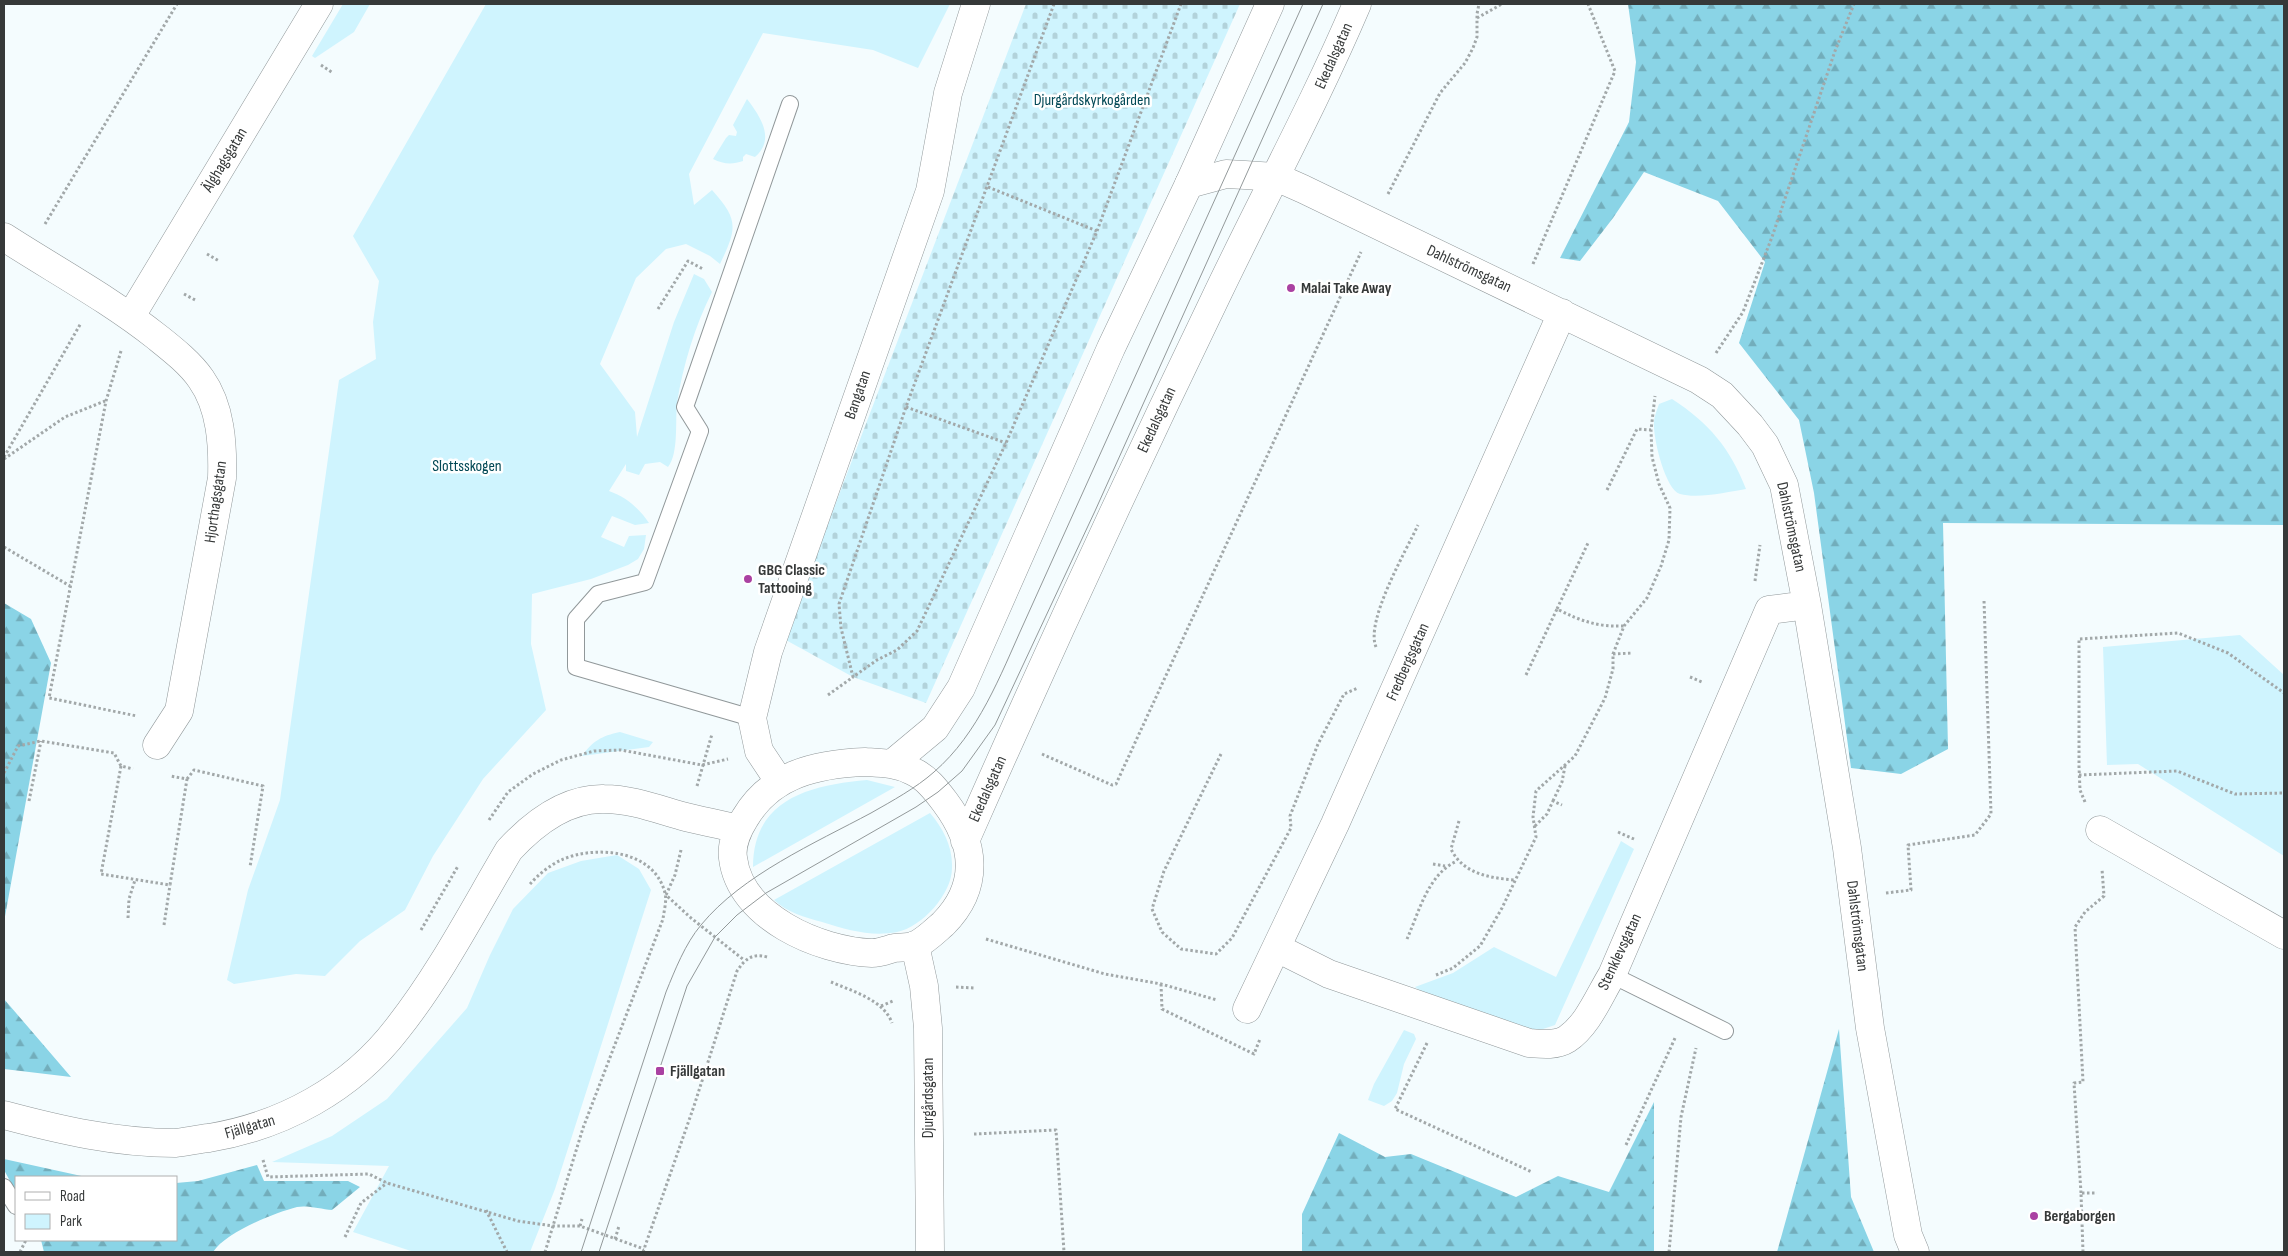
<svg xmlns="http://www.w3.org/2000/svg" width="2288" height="1256" font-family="'Sofia Sans Condensed',sans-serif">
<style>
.green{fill:#cff4fe}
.forest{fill:url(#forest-firs)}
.cemetery{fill:url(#cemetery-stones)}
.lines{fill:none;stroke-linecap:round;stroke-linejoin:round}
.lane-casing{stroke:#91989a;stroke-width:18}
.street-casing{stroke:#91989a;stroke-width:29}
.secondary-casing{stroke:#91989a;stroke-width:29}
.path{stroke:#a2a8a9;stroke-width:3;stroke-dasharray:2.5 2.5;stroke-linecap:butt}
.lane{stroke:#fff;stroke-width:16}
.street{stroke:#fff;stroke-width:28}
.secondary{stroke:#fff;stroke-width:28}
.tram{stroke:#93999a;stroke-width:1}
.poi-dot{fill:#aa41a2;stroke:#fff;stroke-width:2}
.labels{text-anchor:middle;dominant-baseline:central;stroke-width:5;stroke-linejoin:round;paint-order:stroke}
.street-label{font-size:16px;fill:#363939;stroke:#fff}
.park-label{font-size:16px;fill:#024855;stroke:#fff}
.poi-label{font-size:16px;font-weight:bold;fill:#363939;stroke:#fff;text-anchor:start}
</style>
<defs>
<pattern id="forest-firs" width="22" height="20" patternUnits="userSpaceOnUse" patternTransform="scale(1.25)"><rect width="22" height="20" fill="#8ad4e6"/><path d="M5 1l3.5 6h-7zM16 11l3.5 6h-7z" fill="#72adbb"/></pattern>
<pattern id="cemetery-stones" width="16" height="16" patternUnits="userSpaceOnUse" patternTransform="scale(1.25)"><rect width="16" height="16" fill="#cff4fe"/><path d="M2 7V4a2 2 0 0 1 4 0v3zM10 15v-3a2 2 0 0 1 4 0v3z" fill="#b2d2da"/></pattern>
</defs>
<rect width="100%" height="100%" fill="#f4fcfe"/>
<path class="green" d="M 343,4 L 370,4 L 354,32 L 315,58 L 312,56 Z
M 486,4 L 950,4 L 918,68 L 873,50 L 763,33 L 689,174 L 694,205 L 712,190 C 739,220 737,228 720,264 L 710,256 L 686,244 L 666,249 L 636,278 L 600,364 L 635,412 L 637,437 L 674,322 L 694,274 L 704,279 L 712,292 C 695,326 683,365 677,403 C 675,421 679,453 668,467 L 660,462 L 645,464 L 639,475 L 626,471 L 626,464 L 609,491 C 626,497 639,508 649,523 L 635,525 L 612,516 L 601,537 L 624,547 L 629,536 L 646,535 L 644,549 L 638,559 L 628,565 L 591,579 L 532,594 L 531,644 L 546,710 L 483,779 L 433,856 L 405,910 L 360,941 L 325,976 L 296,974 L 234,984 L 227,980 L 248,890 L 280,800 L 339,380 L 376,359 L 373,322 L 379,281 L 353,236 Z
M 747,99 C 760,116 776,139 755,157 L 746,154 L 743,157 L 743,161 C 732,165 723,164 713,159 L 726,138 L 729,135 L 736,136 L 737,132 L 733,125 Z
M 1672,399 C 1709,423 1730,448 1746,489 C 1728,492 1698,499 1680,494 C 1665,489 1653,438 1654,423 C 1654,417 1657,410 1659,404 Z
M 2240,635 L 2284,675 L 2284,856 L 2138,764 L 2107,765 L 2103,647 Z
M 620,732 L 653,742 L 649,747 L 582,756 C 593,741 601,736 620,732 Z
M 867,780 L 895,787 L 753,867 C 753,799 810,785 867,780 Z
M 930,813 C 943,828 953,847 952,868 C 952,894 922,927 897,932 C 871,937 848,930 822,922 C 804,917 788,913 774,900 Z
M 1621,841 L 1634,849 L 1555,1025 L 1540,1030 L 1512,1026 L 1426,995 L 1415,987 L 1453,973 L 1494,947 L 1556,977 Z
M 617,855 L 639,869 L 651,890 L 555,1189 L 530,1252 L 414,1252 L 353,1232 L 389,1166 L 272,1162 L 332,1136 L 387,1099 L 467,1008 L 490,955 L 513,909 L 548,873 L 581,861 Z
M 1404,1030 L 1414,1034 L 1416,1039 L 1404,1064 L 1397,1093 L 1392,1101 L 1384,1106 L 1368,1100 L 1374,1084 Z"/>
<path class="forest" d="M 1628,4 L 2284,4 L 2284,525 L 1943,523 L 1948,749 L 1901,774 L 1851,768 L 1814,493 L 1799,420 L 1739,343 L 1765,262 L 1718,201 L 1644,172 L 1613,218 L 1580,261 L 1560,258 L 1629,122 L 1636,62 Z
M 4,603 L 31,619 L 51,663 L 4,922 Z
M 4,999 L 71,1077 L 4,1069 Z
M 1839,1029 L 1851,1197 L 1874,1252 L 1777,1252 Z
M 1654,1102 L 1654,1252 L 1302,1252 L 1302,1214 L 1339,1133 L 1385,1157 L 1411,1154 L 1516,1197 L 1558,1176 L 1609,1192 Z
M 4,1159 L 86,1177 L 16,1177 L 16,1192 L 4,1170 Z
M 257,1165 L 264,1181 L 348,1181 L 360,1187 L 332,1210 C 321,1209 307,1205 297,1207 C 274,1213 226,1232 213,1252 L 44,1252 L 41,1240 L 176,1240 L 176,1183 L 198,1181 Z"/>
<path class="cemetery" d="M 1026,4 L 1240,4 L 926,703 L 853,677 L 784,639 Z"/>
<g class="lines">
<defs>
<path id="lane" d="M 752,718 L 576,667 L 576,619 L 598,594 L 645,582 L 700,431 L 685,407 L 790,104
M 1612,975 L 1725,1031
M 4,1187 L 16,1206"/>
<path id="street" d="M 1189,184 L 1226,174 L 1245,175 L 1276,177 L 1303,189 L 1699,380 L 1722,395 L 1750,425 L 1765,445 L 1784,485 L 1807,605 L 1847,848 L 1870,1028 L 1908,1235 L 1915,1252
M 4,237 C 55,270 109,299 157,337 C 172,349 190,363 201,379 C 221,407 223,445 222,478 L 179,711 L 157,745
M 131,316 L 319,4
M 779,781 L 759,751 L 752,718 L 768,652 L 930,191 L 948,93 L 976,4
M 2100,830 L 2284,935
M 1277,948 L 1329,974 L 1529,1043 C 1541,1044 1556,1046 1567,1039 C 1588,1025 1599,996 1612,975 L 1769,610 L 1807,605
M 1247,1009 L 1335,824 L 1562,313"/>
<path id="secondary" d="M 865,762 C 881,763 897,763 912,771 C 926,777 936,790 945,802 C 975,842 981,886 943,924 C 935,931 926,940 916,945 C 910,948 901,947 894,948 C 887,950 879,953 872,953 C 819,951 740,917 733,858 C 731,845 738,829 745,818 C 771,774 816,764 865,762 Z
M 893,763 L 935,728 L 961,688 L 1111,348 L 1189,184 L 1270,4
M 965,841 C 1045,659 1128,479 1214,301 C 1261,202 1314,105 1357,4
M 915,945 L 924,986 L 928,1028 L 930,1252
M 4,1115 C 60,1130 117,1143 175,1143 C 186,1142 198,1139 209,1138 C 282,1126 351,1089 397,1029 C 440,975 474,909 509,850 C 533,824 566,798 604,799 C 631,799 657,809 682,816 C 701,821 719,824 738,829"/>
</defs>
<use href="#lane" class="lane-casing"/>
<use href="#street" class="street-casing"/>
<use href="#secondary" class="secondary-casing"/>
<path class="path" d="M 1054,4 L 906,407 L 839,604 L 841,628 L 853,677 L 877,660 L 897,650 L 917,631 L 1006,443 L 1097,231 L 1181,4
M 1477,18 L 1502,4
M 321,65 L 333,73
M 988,187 L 1097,231
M 1388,194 L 1440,93 L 1465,63 L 1473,48 L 1477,37 L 1477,14 L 1479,4
M 45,224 L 177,4
M 207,254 L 219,261
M 1533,264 L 1615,71 L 1588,4
M 184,294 L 197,301
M 658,309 L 688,261 L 703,269
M 121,351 L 106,401 L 49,698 L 137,716
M 1716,353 L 1743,312 L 1772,237 L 1835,51 L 1854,4
M 906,407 L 1006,443
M 4,457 L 81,323
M 4,459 L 65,417 L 105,401
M 1607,490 L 1637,429 L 1651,430
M 4,547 L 70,586
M 1755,581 L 1760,545
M 1557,609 L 1588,543
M 1376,647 C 1365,621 1406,551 1418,525
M 1613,654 L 1633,653
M 1526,675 L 1557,609 C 1581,621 1597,627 1624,626
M 1690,677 L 1702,682
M 828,695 L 853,677
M 1042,754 L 1112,785 L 1116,784 L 1361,252
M 1221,754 L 1164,871 L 1152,909 L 1162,932 L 1181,949 L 1216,954 L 1232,938 L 1291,828 L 1290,816 L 1318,744 L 1344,694 L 1358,688
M 121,766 L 101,874 L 170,885 L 187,779 L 170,776
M 4,773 L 18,746 L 41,741 L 114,753 L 121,766 L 133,769
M 2079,775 L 2177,771 L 2235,794 L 2284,793
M 187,779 L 194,770 L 263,786 L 250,867
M 697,786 L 712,734
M 29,801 L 41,741
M 1553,801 L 1562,782 L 1565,766
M 2085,802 L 2080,790 L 2079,767 L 2079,639 L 2178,633 L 2228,653 L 2284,693
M 489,820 L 508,792 L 533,774 L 561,760 L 594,751 L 621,750 L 702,765 L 728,759
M 1459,821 L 1451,849 C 1463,874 1490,878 1515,880
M 1535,826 L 1547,814 L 1553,801 L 1562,805
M 1618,832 L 1634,839
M 681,850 L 675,875 L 666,895 L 691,918 L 744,960
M 1433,864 L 1445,866
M 530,884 C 538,875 550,865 561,860 C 595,845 654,849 665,893 C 667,900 664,911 663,919 L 583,1128 L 545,1252
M 1886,893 L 1911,890 L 1908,845 L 1975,835 L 1991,814 L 1984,600
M 128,918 L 129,899 L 135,880
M 164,925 L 170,885
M 421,930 L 458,866
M 986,939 L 1105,974 L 1161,984 L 1217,1000
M 1407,939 C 1419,912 1428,874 1457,861
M 1436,975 L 1453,968 L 1480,946 L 1502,908 L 1536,837 L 1533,817 L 1536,791 L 1575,756 L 1605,698 L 1613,669 L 1613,654 L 1624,626 L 1647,598 L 1661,566 L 1669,540 L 1670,508 L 1659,484 L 1652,457 L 1651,430 L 1655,396
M 831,982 C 852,991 884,1000 892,1023
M 1161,984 L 1162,1009 L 1254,1054 L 1260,1039
M 956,987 L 975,988
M 881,1006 L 893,1001
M 1427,1043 L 1395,1109 L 1532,1172
M 974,1134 L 1056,1130 L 1064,1252
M 1626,1145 L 1676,1036
M 263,1160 L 268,1177 L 369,1174 L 387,1183 L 518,1221 L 553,1226 L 580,1226 L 644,1249
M 2081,1193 L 2074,1083 L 2083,1082 L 2075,927 L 2085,912 L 2104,896 L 2102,869
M 486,1210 L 507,1252
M 580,1226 L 582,1219
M 345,1237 L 361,1203 L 387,1183
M 615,1239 L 619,1226
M 20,1252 L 26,1240
M 643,1252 L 694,1106 L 737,971 C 745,959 752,953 767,957
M 1669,1252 L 1681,1117 L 1696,1048
M 2083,1252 L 2081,1193 L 2097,1193"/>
<use href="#lane" class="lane"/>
<use href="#street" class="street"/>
<use href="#secondary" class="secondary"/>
<path class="tram" d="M 581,1252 L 666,992 C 675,970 685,944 701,925 C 742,875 815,843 871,813 C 892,801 916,788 934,772 C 979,733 1000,676 1024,623 L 1303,4
M 599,1252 L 687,986 L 715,937 L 737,915 L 766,893 L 916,807 L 938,792 L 962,771 L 995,725 L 1095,511 L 1323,4"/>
</g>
<g class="poi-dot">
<circle cx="1291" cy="288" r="5"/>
<circle cx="748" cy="579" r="5"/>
<rect x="655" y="1066" width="10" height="10" rx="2.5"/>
<circle cx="2034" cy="1216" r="5"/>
</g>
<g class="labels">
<g class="street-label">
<text transform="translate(1334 56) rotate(-66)">Ekedalsgatan</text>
<text transform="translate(225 160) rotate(-59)">Älghagsgatan</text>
<text transform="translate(1469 269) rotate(25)">Dahlströmsgatan</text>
<text transform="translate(858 395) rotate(-71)">Bangatan</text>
<text transform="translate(1157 420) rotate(-65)">Ekedalsgatan</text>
<text transform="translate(216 502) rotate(-82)">Hjorthagsgatan</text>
<text transform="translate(1791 527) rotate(78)">Dahlströmsgatan</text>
<text transform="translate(1408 662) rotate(-66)">Fredbergsgatan</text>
<text transform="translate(988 789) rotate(-66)">Ekedalsgatan</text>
<text transform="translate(1857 926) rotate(83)">Dahlströmsgatan</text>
<text transform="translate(1620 952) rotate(-65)">Stenklevsgatan</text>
<text transform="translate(928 1098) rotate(-90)">Djurgårdsgatan</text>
<text transform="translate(250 1127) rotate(-16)">Fjällgatan</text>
</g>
<g class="park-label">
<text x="1092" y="100">Djurgårdskyrkogården</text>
<text x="467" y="466">Slottsskogen</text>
</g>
<g class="poi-label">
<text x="1301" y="288">Malai Take Away</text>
<text x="758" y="570">GBG Classic<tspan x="758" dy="18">Tattooing</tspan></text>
<text x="670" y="1071">Fjällgatan</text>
<text x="2044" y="1216">Bergaborgen</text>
</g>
</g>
<rect width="2288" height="1256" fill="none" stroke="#363939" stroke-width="10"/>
<rect x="15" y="1176" width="162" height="65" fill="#ffffff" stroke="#afb0b0"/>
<rect x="25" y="1192" width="25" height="8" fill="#ffffff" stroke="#afb0b0"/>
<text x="60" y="1201" font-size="15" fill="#363939">Road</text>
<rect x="25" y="1214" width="25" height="15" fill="#cff4fe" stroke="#afb0b0"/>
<text x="60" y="1226" font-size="15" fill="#363939">Park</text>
</svg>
